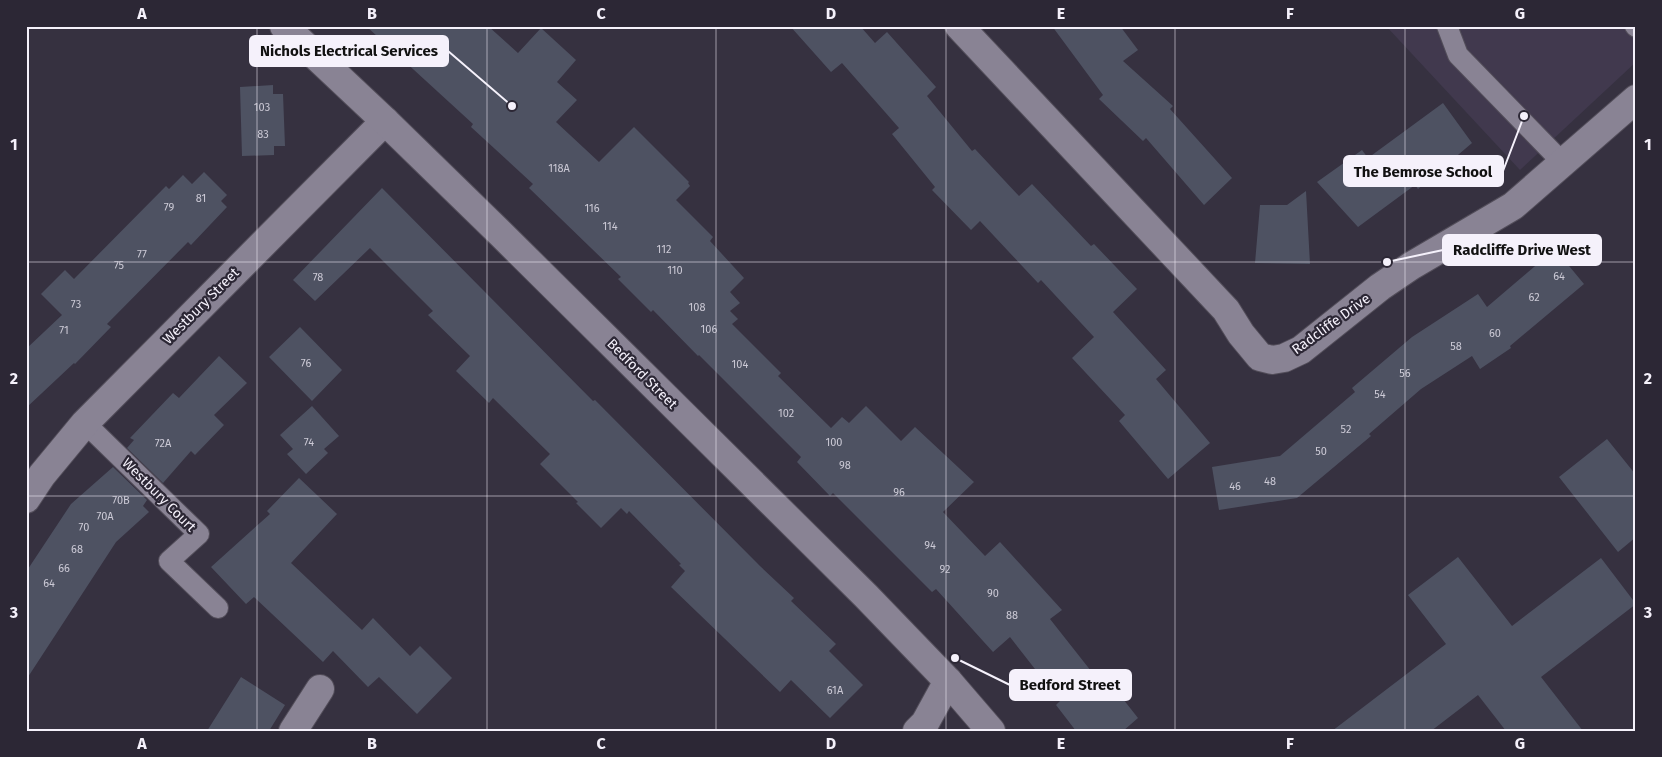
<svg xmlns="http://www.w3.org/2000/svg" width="1662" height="757" font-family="'Fira Sans',sans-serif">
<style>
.built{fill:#41394e}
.building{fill:#4e5262}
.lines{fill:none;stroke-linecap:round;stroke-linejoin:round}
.lane-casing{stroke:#524d59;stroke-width:22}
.street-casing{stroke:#524d59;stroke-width:30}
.secondary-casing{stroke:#524d59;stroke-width:30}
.lane{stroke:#898394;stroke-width:20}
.street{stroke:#898394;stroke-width:28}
.secondary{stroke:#898394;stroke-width:28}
.grid{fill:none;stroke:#f5f1fb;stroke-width:1;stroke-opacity:0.55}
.labels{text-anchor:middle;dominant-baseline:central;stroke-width:4.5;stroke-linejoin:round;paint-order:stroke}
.number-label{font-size:11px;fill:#cbc9d5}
.street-label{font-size:14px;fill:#f5f1fb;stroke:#2c2735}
.leader{fill:none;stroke:#f5f1fb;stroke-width:2}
.callout-dot{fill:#f5f1fb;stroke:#2c2735;stroke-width:2}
.callout{fill:#f5f1fb;stroke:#f5f1fb;stroke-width:2}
.callout-label{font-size:15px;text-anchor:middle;font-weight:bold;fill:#111}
.neatline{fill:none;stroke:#f5f1fb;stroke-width:2}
.grid-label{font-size:16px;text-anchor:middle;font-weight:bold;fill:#f5f1fb}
</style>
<rect width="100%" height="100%" fill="#363140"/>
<path class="built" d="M 1386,26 L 1636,26 L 1636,62 L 1520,170 Z"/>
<path class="building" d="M 366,26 L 488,26 L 518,53 L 541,28 L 576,60 L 557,82 L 577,100 L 556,122 L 599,162 L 634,127 L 689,182 L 688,183 L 690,186 L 676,200 L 713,237 L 710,241 L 744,278 L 730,292 L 740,303 L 730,311 L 738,319 L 732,324 L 781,373 L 778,376 L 831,428 L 842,417 L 849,423 L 866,406 L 901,441 L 915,427 L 974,482 L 943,512 L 985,556 L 1000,542 L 1062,610 L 1050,619 L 1106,690 L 1112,685 L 1138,718 L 1123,731 L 1076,731 L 1056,705 L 1060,701 L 1010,637 L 993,652 L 936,589 L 932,592 L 833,493 L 830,496 L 797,462 L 801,457 L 699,355 L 698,356 L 653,310 L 651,312 L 618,279 L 621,277 L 529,188 L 533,184 L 471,127 L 473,124 Z
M 790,26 L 860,26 L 875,43 L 887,32 L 936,87 L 927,96 L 972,151 L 975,149 L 1019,196 L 1032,184 L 1091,246 L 1094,244 L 1137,289 L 1113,312 L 1166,370 L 1156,379 L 1210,443 L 1168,479 L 1119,421 L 1125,415 L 1072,358 L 1094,337 L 1041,280 L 1038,283 L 980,221 L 971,230 L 932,190 L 935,187 L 892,134 L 899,128 L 842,63 L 831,72 Z
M 1052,26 L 1120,26 L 1138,50 L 1123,61 L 1173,106 L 1170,109 L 1232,178 L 1204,205 L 1146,138 L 1143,141 L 1099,99 L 1103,95 Z
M 273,85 L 273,94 L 283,94 L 285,146 L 274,146 L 274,155 L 242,156 L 240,87 Z
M 1443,103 L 1472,143 L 1418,189 L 1415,185 L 1358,227 L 1317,182 L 1362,150 L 1368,158 Z
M 204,172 L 227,195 L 221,201 L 227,207 L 191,245 L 188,242 L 107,324 L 111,327 L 75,364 L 74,363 L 26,408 L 26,349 L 62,315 L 41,294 L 65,270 L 74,279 L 166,186 L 169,189 L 183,175 L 192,184 Z
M 382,188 L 593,401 L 595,400 L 760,566 L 794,598 L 791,601 L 836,644 L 829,651 L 863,685 L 830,718 L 791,680 L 780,692 L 671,587 L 685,571 L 679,565 L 681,564 L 629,511 L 627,514 L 621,508 L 601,528 L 576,503 L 578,502 L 540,464 L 550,454 L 493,398 L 489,403 L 456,371 L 470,356 L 428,315 L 433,311 L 370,248 L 315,301 L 293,280 Z
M 1306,191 L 1310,264 L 1255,263 L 1260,205 L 1287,205 Z
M 1555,249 L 1584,284 L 1510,346 L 1511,348 L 1480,369 L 1472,356 L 1421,389 L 1369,434 L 1371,436 L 1297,498 L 1219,510 L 1212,467 L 1280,456 L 1355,392 L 1352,388 L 1412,337 L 1478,294 L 1487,307 Z
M 300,327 L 342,370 L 312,401 L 269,357 Z
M 219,356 L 247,383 L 214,415 L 224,425 L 195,455 L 191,451 L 163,483 L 127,448 L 134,440 L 130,438 L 173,393 L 179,398 Z
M 312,406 L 339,436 L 324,449 L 328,453 L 306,474 L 287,454 L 293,449 L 280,435 Z
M 1607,439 L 1636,475 L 1636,537 L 1618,552 L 1559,477 Z
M 113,467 L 147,500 L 143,506 L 149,512 L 116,542 L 26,680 L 26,572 L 71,504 Z
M 299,478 L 337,514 L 291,563 L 362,630 L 373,618 L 410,656 L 420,646 L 452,678 L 417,714 L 379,677 L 368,687 L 333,651 L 323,662 L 254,597 L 246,604 L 211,567 L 270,514 L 267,511 Z
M 1458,557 L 1512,626 L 1601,558 L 1636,604 L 1541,677 L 1583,731 L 1506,731 L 1478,695 L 1431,731 L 1332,731 L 1446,644 L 1408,595 Z
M 241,677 L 285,705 L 269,731 L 207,731 Z"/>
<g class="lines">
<defs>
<path id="lane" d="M 1447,26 L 1458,55 L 1563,163
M 1635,26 L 1636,27
M 85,423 L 199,534 L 169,561 L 218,608"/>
<path id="street" d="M 959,26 L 1226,310 L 1241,334 L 1260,357 L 1272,360 L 1284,358 L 1301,350 L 1380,287 L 1411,266 L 1513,206 L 1636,99
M 26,499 L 42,475 L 85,423 L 385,121
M 293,731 L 320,689
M 917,731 L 925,723 L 948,681"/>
<path id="secondary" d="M 284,26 L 385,121 L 502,235 L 866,596 L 948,681 L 991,731"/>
</defs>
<use href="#lane" class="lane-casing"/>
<use href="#street" class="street-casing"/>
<use href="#secondary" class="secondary-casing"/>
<use href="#lane" class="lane"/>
<use href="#street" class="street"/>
<use href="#secondary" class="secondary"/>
</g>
<path class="grid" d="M 257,26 L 257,731M 487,26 L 487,731M 716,26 L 716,731M 946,26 L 946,731M 1175,26 L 1175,731M 1405,26 L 1405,731M 26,262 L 1636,262M 26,496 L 1636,496"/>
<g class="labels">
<g class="number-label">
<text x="262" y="107">103</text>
<text x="263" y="134">83</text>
<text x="559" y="168">118A</text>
<text x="201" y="198">81</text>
<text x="169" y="207">79</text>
<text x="592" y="208">116</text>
<text x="610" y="226">114</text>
<text x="664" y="249">112</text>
<text x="142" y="254">77</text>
<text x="119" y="265">75</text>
<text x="675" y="270">110</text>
<text x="1559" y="276">64</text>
<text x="318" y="277">78</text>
<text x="1534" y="297">62</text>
<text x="76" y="304">73</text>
<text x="697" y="307">108</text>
<text x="709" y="329">106</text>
<text x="64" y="330">71</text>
<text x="1495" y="333">60</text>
<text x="1456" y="346">58</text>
<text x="306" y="363">76</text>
<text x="740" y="364">104</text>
<text x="1405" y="373">56</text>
<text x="1380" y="394">54</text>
<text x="786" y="413">102</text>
<text x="1346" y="429">52</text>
<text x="309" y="442">74</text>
<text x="834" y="442">100</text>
<text x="163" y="443">72A</text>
<text x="1321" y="451">50</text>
<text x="845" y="465">98</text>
<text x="1270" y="481">48</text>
<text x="1235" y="486">46</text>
<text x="899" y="492">96</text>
<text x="121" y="500">70B</text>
<text x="105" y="516">70A</text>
<text x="84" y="527">70</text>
<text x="930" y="545">94</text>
<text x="77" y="549">68</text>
<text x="64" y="568">66</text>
<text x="945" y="569">92</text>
<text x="49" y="583">64</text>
<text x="993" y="593">90</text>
<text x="1012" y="615">88</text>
<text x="835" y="690">61A</text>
</g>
<g class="street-label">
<text transform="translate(201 306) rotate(-45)">Westbury Street</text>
<text transform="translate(1331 324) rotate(-36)">Radcliffe Drive</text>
<text transform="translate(642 374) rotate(45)">Bedford Street</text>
<text transform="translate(159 495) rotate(45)">Westbury Court</text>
</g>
</g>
<path class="leader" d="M512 106L448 51M1524 116L1503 171M1387 262L1443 250M955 658L1010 685"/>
<g class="callout-dot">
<circle cx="512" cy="106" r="5"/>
<circle cx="1524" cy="116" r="5"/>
<circle cx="1387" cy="262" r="5"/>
<circle cx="955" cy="658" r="5"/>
</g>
<g class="callout">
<rect x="250" y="36" width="198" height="30" rx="5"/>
<rect x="1344" y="156" width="159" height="30" rx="5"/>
<rect x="1443" y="235" width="158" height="30" rx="5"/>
<rect x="1010" y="670" width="121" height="30" rx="5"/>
</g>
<g class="callout-label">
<text x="349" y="56">Nichols Electrical Services</text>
<text x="1423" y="177">The Bemrose School</text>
<text x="1522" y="255">Radcliffe Drive West</text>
<text x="1070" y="690">Bedford Street</text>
</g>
<rect width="1662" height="757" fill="none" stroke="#2c2735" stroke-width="55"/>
<rect x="28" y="28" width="1606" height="702" class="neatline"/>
<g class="grid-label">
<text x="142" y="19">A</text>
<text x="372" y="19">B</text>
<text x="601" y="19">C</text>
<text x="831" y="19">D</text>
<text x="1061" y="19">E</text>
<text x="1290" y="19">F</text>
<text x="1520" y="19">G</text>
<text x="14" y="150">1</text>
<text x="1648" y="150">1</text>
<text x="14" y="384">2</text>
<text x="1648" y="384">2</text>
<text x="14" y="618">3</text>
<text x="1648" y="618">3</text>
<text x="142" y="749">A</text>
<text x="372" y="749">B</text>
<text x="601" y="749">C</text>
<text x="831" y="749">D</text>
<text x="1061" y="749">E</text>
<text x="1290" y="749">F</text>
<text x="1520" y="749">G</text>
</g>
</svg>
